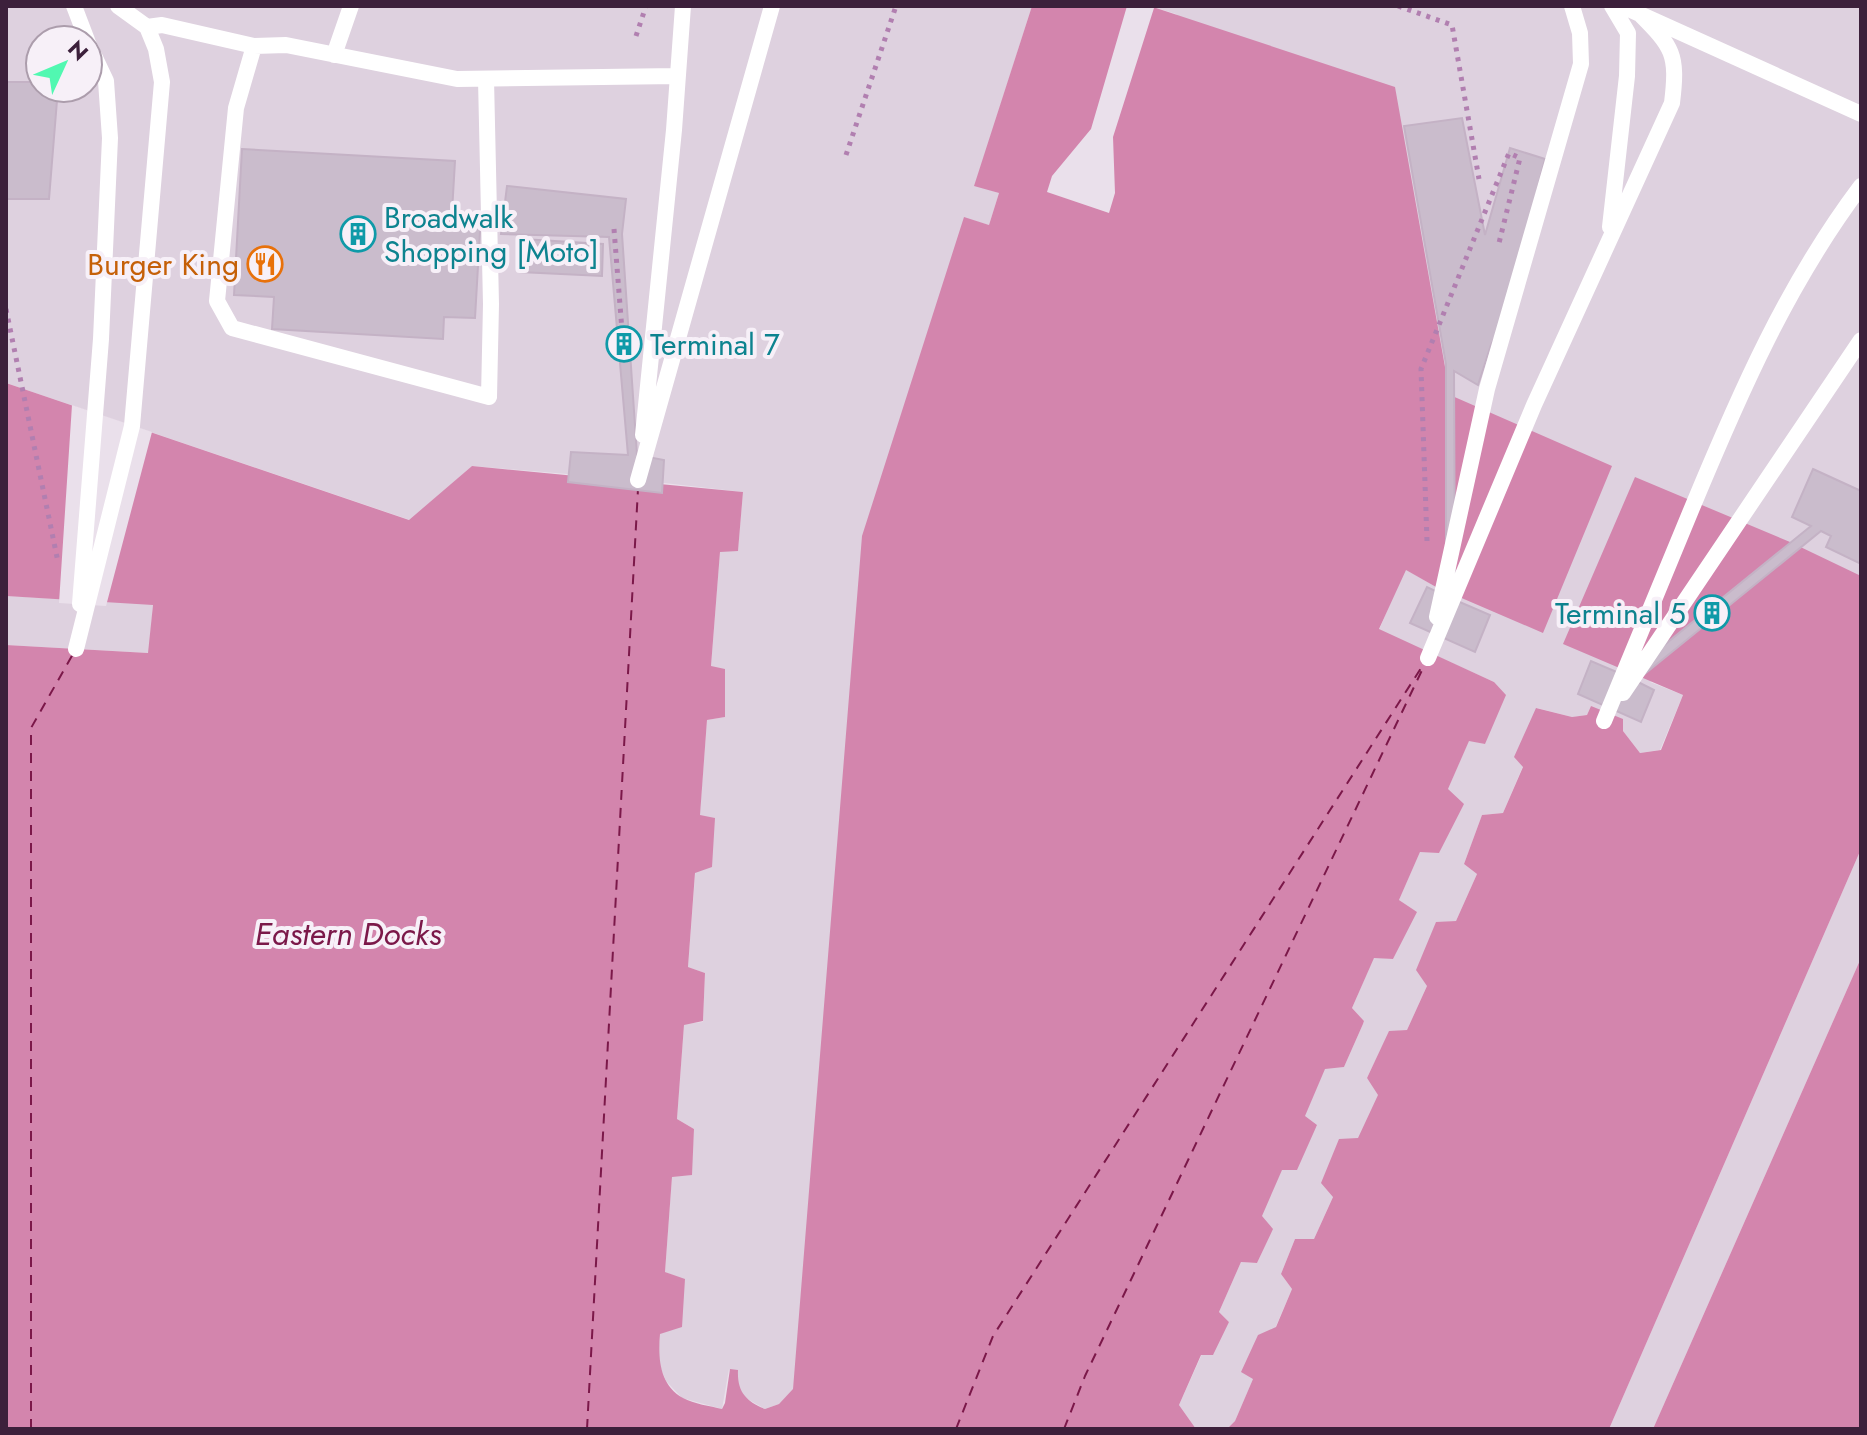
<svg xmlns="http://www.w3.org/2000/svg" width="1867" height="1435" font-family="Jost,sans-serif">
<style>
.built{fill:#ded1df;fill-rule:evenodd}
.water{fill:#d385ad}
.pier{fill:#eae0eb}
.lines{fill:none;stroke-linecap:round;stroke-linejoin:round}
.ferry{stroke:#7b1849;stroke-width:2;stroke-dasharray:10 8;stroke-linecap:butt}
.building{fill:#cabccc;stroke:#c4b2c5;stroke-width:2}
.path{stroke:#b17fb0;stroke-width:5;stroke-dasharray:4 6;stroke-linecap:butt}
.service{stroke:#fff;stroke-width:16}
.labels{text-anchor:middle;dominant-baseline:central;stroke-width:8;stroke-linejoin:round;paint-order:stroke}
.culture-label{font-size:30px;fill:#0d838f;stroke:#f7f0f8;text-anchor:start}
.food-label{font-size:30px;fill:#c56008;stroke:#f7f0f8;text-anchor:end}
.water-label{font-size:32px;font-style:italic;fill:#7b1849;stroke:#f7f0f8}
</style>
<rect width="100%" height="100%" fill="#eae0eb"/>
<path class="built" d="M 6,6 L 1032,6 L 975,185 L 999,193 L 989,225 L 964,218 L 793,1390 L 779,1404 L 765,1409 L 744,1397 L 729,1369 L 722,1409 L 682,1398 L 666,1381 L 658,1361 L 660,1334 L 685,1280 L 665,1272 L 672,1176 L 691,1175 L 694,1129 L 677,1119 L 684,1024 L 703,1022 L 705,973 L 688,967 L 707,720 L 725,717 L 711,666 L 720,551 L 738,550 L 743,492 L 638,480 L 472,466 L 410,520 L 6,383 ZM 40,40 L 88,40 L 88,88 L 40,88 Z
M 1150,6 L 1861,6 L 1861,580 L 1650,682 L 1683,695 L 1660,750 L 1640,753 L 1623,731 L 1591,706 L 1587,715 L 1572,717 L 1537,708 L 1523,766 L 1503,813 L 1482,815 L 1464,864 L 1477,874 L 1456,921 L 1436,923 L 1427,986 L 1407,1030 L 1389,1032 L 1367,1078 L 1379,1094 L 1314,1239 L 1295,1239 L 1281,1274 L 1292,1289 L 1235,1421 L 1227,1429 L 1196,1429 L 1179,1405 L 1202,1354 L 1229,1322 L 1219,1312 L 1241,1262 L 1257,1263 L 1272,1230 L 1261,1216 L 1282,1169 L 1317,1126 L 1304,1117 L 1325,1068 L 1344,1067 L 1363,1024 L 1364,1021 L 1352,1008 L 1374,957 L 1393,959 L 1416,912 L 1399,900 L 1420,852 L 1440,852 L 1448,789 L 1469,740 L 1485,744 L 1494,682 L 1379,630 L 1405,569 L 1436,587 L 1450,395 L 1176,14 Z
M 6,596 L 153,604 L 149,653 L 6,645 Z
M 1861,849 L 1861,958 L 1653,1429 L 1609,1429 Z"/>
<path class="water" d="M 1032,6 L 1150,6 L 1395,87 L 1450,395 L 1612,466 L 1543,633 L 1436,587 L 1406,570 L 1379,629 L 1494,682 L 1506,695 L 1485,744 L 1469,741 L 1448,789 L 1464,804 L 1439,853 L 1420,852 L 1399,900 L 1417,912 L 1393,959 L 1374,958 L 1352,1008 L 1364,1021 L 1363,1024 L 1344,1067 L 1325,1069 L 1305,1116 L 1317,1125 L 1297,1170 L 1282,1170 L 1262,1216 L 1273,1229 L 1257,1263 L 1241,1262 L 1219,1312 L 1229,1322 L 1213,1355 L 1201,1355 L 1179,1405 L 1196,1429 L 6,1429 L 6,645 L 148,653 L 153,605 L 6,596 L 6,383 L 409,520 L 472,466 L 743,492 L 738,551 L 720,552 L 711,666 L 725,669 L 725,717 L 707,720 L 700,815 L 715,818 L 712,867 L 695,873 L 688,967 L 705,973 L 703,1021 L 684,1025 L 677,1119 L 694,1129 L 692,1175 L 672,1177 L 665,1272 L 685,1279 L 682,1327 L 660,1334 C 658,1357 659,1385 683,1398 C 694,1404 710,1406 722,1409 L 725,1403 L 730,1369 L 738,1370 C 737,1392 746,1401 765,1409 L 779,1404 L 793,1389 L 862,536 L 964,217 L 989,225 L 999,193 L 974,186 Z
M 1635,477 L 1790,542 L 1861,576 L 1861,849 L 1609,1429 L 1227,1429 L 1235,1421 L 1253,1379 L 1241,1372 L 1258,1335 L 1276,1327 L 1292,1289 L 1281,1274 L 1295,1239 L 1314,1239 L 1333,1197 L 1321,1183 L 1339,1139 L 1358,1138 L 1378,1095 L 1367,1078 L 1389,1031 L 1407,1030 L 1427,986 L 1416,970 L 1436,922 L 1456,921 L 1477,874 L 1464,864 L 1482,815 L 1503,813 L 1523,767 L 1514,757 L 1536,708 L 1572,717 L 1587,715 L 1591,706 L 1623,719 L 1623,731 L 1640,753 L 1661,750 L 1683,695 L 1563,644 Z
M 1861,958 L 1861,1429 L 1653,1429 Z"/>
<path class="pier" d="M 1127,6 L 1154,8 L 1113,137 L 1115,193 L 1109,213 L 1047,192 L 1052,176 L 1091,129 Z
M 72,405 L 152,432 L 106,606 L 59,603 Z"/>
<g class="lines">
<path class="ferry" d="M 31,1429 L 31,728 L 73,654
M 587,1429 L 638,489
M 956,1429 L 993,1336 L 1423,665
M 1064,1429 L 1085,1376 L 1424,666"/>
</g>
<path class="building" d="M 6,82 L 40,82 L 40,88 L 58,88 L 49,199 L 6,199 Z
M 1462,118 L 1485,235 L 1510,148 L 1545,159 L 1506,317 L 1491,345 L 1478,385 L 1454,371 L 1455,600 L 1490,615 L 1475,652 L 1410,623 L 1427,587 L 1446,596 L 1446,364 L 1404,126 Z
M 242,149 L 455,161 L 452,212 L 481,214 L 475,318 L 444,317 L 443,339 L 272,329 L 274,297 L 234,295 Z
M 507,186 L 626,199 L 622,234 L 637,455 L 664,460 L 662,493 L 568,482 L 571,452 L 628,455 L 609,237 L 501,234 Z
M 522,239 L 603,244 L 602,276 L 520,272 Z
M 1813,469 L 1861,491 L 1861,564 L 1826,547 L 1831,536 L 1821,531 L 1636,681 L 1654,690 L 1641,722 L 1578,694 L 1591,661 L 1626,676 L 1811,526 L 1792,517 Z"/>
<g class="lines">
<path class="path" d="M 1398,6 L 1452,25 L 1479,179
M 636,36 L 646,6
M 846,155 L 896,6
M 614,229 L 624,356
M 6,309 L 58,562
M 1427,541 L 1421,369 L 1509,153 L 1520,158 L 1499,243"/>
<path class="service" d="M 74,6 L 87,40
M 1622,6 L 1861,114
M 147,27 L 162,25 L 254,46 L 286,45 L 457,79 L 677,76
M 254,46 L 236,108 L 217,301 L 232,328 L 489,397 L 491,304 L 486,79
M 334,55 L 351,6
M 1610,227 L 1627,76 L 1628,33 L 1612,6
M 643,435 L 674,130 L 683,6
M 638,480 L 772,6
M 80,604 L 101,339 L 110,138 L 106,81 L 88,43
M 1437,617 L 1487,389 L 1581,64 L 1580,33 L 1572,6
M 76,649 L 132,426 L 162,82 L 156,49 L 147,27 L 118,6
M 1428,658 L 1534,405 L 1672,103 C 1678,54 1673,47 1639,13
M 1623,693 L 1861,340
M 1604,721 C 1633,650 1663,579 1692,508 C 1739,395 1787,284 1861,186"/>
</g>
<defs>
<symbol id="building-ring" viewBox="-11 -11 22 22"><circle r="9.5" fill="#f7f0f8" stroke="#0f9aa8" stroke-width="1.5"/><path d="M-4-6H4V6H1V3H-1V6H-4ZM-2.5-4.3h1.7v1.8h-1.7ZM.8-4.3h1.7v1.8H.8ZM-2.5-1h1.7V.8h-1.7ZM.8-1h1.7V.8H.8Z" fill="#0f9aa8"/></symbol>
<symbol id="restaurant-ring" viewBox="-11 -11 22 22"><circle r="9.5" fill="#f7f0f8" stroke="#e8710a" stroke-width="1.5"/><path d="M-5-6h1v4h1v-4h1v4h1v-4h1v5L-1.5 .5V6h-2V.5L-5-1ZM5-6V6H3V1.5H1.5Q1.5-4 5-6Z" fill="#e8710a"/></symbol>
</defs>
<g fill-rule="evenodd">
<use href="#building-ring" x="338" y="214" width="40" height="40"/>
<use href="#restaurant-ring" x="245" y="244" width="40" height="40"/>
<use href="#building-ring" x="604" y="324" width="40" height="40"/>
<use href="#building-ring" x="1692" y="593" width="40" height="40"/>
</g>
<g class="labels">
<g class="culture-label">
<text x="384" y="217">Broadwalk<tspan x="384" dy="34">Shopping [Moto]</tspan></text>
<text x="650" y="344">Terminal 7</text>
<text x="1686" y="613" text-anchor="end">Terminal 5</text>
</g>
<g class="food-label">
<text x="239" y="264">Burger King</text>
</g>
<g class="water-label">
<text x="348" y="934">Eastern Docks</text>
</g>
</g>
<rect width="1867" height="1435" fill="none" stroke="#3c203b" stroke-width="16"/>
<g transform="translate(64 64) rotate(46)"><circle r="38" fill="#f7f0f8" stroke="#ac9dac" stroke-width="2"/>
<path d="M0-6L14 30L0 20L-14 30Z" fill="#51f8b1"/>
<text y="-12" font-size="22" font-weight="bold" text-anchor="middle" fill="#3c203b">N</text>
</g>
</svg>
